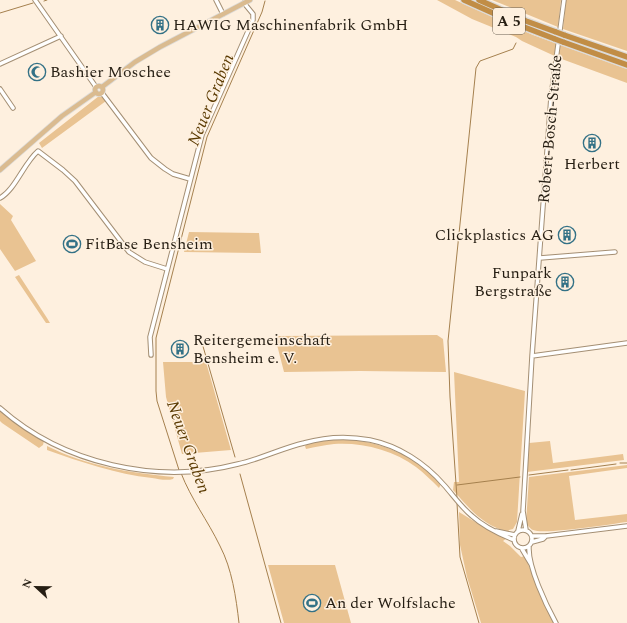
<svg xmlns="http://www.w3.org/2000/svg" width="627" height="623" font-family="Spectral,serif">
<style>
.green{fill:#e9c392}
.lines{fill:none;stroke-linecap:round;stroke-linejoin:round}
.stream{stroke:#a5804e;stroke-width:1}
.minor-casing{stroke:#a48f74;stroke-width:5.5}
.major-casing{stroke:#dcdbd9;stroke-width:6}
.highway-casing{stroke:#dcdbd9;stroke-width:8}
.minor{stroke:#fff;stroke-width:3.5}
.major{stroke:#dabb90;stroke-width:4.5}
.highway{stroke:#c18d46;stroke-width:5.5}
.highway-bridge-casing{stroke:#dcdbd9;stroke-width:8;stroke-linecap:butt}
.highway-bridge{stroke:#c18d46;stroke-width:5.5}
.labels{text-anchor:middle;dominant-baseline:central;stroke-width:3;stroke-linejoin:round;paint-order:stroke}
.shield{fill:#fef0df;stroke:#675d50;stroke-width:1}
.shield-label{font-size:15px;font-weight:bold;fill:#261e13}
.poi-label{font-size:16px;fill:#261e13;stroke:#fef0df;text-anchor:start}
.street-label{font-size:16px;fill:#261e13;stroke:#fef0df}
.water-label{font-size:17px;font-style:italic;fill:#5b3b03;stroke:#fef0df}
</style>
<rect width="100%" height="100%" fill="#fef0df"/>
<path class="green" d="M 437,0 L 455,0 L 533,35 L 627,69 L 627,83 L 559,58 L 522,41 L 516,37 L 472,19 Z
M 492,0 L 561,0 L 558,27 Z
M 566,0 L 627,0 L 627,51 L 563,29 Z
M 99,96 L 102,96 L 106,101 L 42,148 L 39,143 Z
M 0,204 L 13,216 L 11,220 L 36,261 L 15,271 L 0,249 Z
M 189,232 L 259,233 L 261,253 L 184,252 Z
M 19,275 L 47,318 L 50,323 L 46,323 L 15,277 Z
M 437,335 L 443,339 L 446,372 L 360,371 L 284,372 L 275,337 L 276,336 Z
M 163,362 L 206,362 L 231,450 L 182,454 L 166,397 Z
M 454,372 L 525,391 L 517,522 L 513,529 L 509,530 L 508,532 C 482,525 470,509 453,490 L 454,482 L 459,482 Z
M 0,410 L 42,439 L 44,441 L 43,445 L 39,448 L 2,423 L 0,421 Z
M 342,439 C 380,441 415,455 441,484 L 439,488 C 432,481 424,473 416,467 C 394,450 361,442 334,444 C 324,445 315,447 306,449 L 305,446 L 307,444 L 322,441 Z
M 550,441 L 553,463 L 623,454 L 624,460 L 527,472 L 529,443 Z
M 47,446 C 87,466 130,473 174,477 L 173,479 C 167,481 158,479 152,478 C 116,474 81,462 47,450 Z
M 627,465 L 627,468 L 569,476 L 575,520 L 627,514 L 627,522 C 611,524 544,535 533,530 C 530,529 528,525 526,523 L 529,477 Z
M 459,512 L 490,531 L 507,538 L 503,541 L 510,546 L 521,557 L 525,556 L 545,606 L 554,623 L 481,623 L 467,577 L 460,545 Z
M 268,565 L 335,565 L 351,623 L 284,623 Z"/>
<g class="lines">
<path class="stream" d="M 44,1 L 47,0
M 0,13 L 33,3
M 200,336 L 235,457
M 620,463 L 627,463
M 179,470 L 157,401 L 156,391 L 156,338 L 207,137 L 262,12 L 265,1
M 571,470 L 616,464
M 181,473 C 191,499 208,521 220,546 C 232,569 236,597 239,623
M 240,474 L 281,623
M 529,475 L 568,470
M 457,485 L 520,477
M 457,498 L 450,397 L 448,341 L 476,68 L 480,61 L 513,49 L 516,43
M 457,503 L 460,557 L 479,623"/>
<defs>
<path id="minor" d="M 35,0 L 96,87
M 216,0 L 223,14
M 0,64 L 61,36
M 0,89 L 13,108
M 102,93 L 151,158 L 165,169 L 173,174 L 190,179
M 0,198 C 15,190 24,163 38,151 L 63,170 L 75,181 L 129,252 L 145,262 L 167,269
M 540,258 L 615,252
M 151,355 L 150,337 L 202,135 L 253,20 L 253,14 L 244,3
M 532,356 L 627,343
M 0,408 C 63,464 157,485 238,464 C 261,459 282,448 304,443 C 325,437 349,436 370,440 C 399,446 425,463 444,485 C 453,495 461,507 472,516 C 484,527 499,534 514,540
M514 539a9 9 0 1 1 18 0a9 9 0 1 1-18 0Z
M 526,530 L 523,511 L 532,356 L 551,97 L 564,0
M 496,531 L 515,535
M 518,531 L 522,514
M 532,536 L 546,536 L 627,526
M 532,542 L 543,539 L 546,536
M 529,547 C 528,567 546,605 556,623
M 522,549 L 531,564"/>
<path id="major" d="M95 90a4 4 0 1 1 8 0a4 4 0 1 1-8 0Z
M 102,87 L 135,62 L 160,47 L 250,0
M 0,170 L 62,116 L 96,92"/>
<path id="highway" d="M 464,0 L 524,27 L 555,39
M 479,0 L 526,21 L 556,32
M 564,35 L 627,57
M 563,42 L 627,65"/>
</defs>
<use href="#minor" class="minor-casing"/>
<use href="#major" class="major-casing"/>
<use href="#highway" class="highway-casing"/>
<use href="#minor" class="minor"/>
<use href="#major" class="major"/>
<use href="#highway" class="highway"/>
<defs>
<path id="highway-bridge" d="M 556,32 L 564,35
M 555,39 L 563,42"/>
</defs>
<use href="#highway-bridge" class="highway-bridge-casing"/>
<use href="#highway-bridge" class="highway-bridge"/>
</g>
<defs>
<symbol id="building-ring" viewBox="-11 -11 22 22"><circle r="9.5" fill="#fef0df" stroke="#337186" stroke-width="1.5"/><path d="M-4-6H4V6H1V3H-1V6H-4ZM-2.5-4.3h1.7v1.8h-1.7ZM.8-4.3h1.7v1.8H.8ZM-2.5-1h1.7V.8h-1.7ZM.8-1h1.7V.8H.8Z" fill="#337186"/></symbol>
<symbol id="mosque-ring" viewBox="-11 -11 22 22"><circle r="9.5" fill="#fef0df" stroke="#337186" stroke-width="1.5"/><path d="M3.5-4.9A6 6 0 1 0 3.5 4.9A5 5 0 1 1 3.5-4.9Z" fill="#337186"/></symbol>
<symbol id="stadium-ring" viewBox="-11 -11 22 22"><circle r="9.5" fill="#fef0df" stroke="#337186" stroke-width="1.5"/><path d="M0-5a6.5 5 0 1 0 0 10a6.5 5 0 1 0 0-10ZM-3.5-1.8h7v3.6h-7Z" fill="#337186"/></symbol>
</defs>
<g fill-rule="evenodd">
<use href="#building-ring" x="150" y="15" width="20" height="20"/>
<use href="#mosque-ring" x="27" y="62" width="20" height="20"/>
<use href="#building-ring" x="582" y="133" width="20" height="20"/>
<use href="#building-ring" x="557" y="225" width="20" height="20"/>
<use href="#stadium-ring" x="62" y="234" width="20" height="20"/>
<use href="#building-ring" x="555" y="272" width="20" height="20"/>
<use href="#building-ring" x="170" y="339" width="20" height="20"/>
<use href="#stadium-ring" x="302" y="593" width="20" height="20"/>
</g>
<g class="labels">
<rect class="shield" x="493" y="8" width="32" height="26" rx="3"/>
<g class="shield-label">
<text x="509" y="21">A 5</text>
</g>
<g class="poi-label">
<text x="173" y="25">HAWIG Maschinenfabrik GmbH</text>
<text x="50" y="72">Bashier Moschee</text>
<text x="592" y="164" text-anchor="middle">Herbert</text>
<text x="554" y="235" text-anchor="end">Clickplastics AG</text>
<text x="85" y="244">FitBase Bensheim</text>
<text x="552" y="273" text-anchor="end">Funpark<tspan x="552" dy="18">Bergstraße</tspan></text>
<text x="193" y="340">Reitergemeinschaft<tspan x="193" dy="18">Bensheim e. V.</tspan></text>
<text x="325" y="603">An der Wolfslache</text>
</g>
<g class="street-label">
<text transform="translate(550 129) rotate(-85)">Robert-Bosch-Straße</text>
</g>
<g class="water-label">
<text transform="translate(211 100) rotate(-68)">Neuer Graben</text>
<text transform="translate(188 447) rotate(70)">Neuer Graben</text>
</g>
</g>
<g transform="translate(36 587) rotate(292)" stroke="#fef0df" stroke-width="3" paint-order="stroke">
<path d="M0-3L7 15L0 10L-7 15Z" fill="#261e13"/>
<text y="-6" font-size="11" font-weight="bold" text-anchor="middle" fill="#261e13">N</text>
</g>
</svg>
